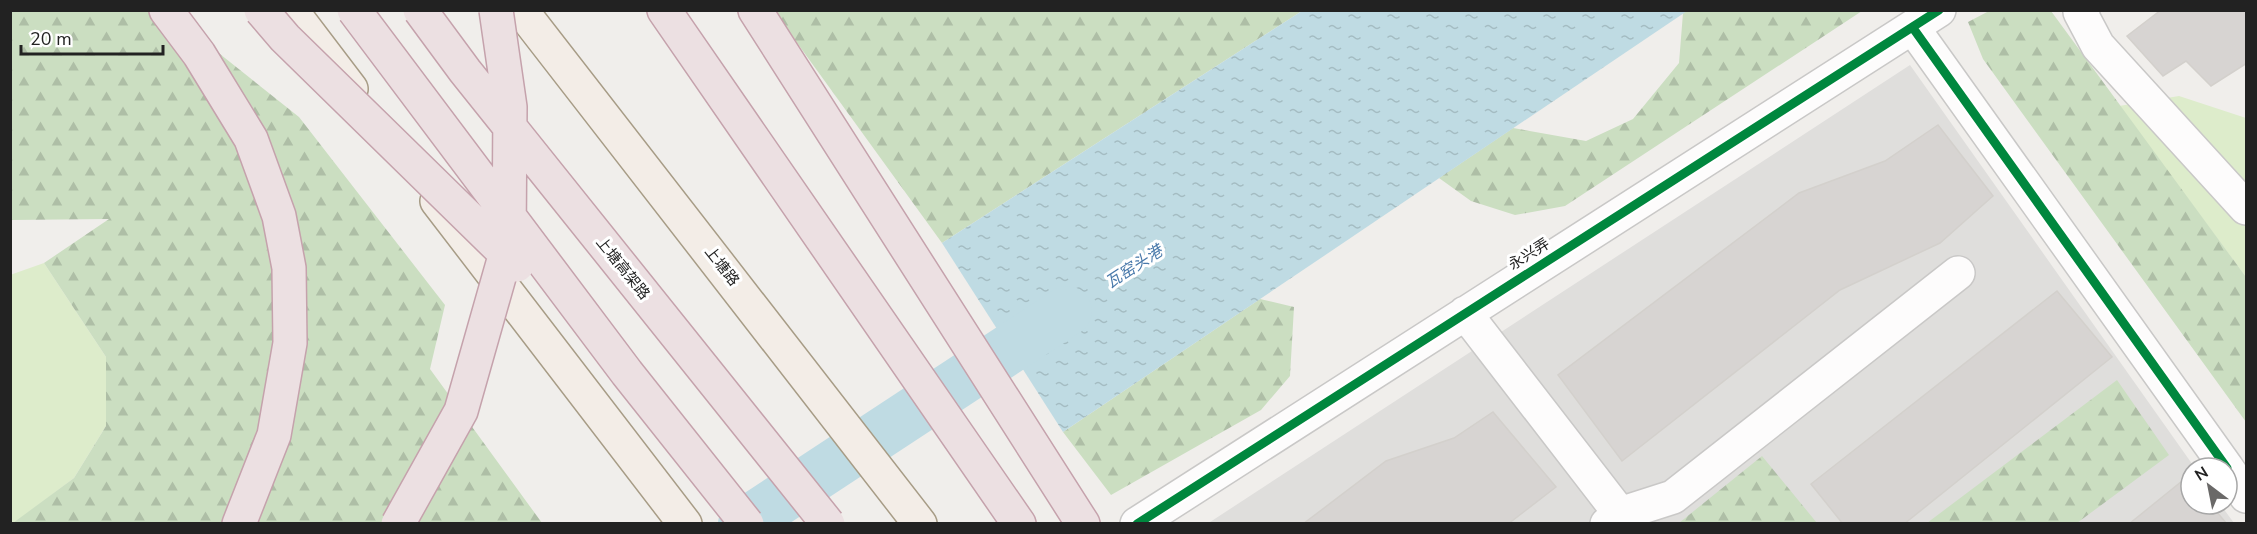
<svg xmlns="http://www.w3.org/2000/svg" width="2257" height="534" font-family="'Nunito Sans','Noto Sans SC',sans-serif">
<style>
.residential{fill:#dfdedc}
.grass{fill:#ddeccb}
.forest{fill:url(#forest-firs)}
.water{fill:url(#water-ripples)}
.lines{fill:none;stroke-linecap:round;stroke-linejoin:round}
.canal{stroke:#bfdbe3;stroke-width:50}
.building{fill:#d7d4d2;stroke:#d3d0cc;stroke-width:1.5}
.minor-casing{stroke:#c9c8c7;stroke-width:36}
.major-casing{stroke:#a79c86;stroke-width:36}
.highway-casing{stroke:#c5a2ac;stroke-width:36}
.minor{stroke:#fdfcfc;stroke-width:33}
.major{stroke:#f3ede7;stroke-width:33}
.highway{stroke:#ece0e2;stroke-width:33}
.highway-bridge-casing{stroke:#c5a2ac;stroke-width:36;stroke-linecap:butt}
.highway-bridge{stroke:#ece0e2;stroke-width:33}
.cycleway-casing{stroke:#fff;stroke-width:13}
.cycleway{stroke:#00873e;stroke-width:9}
.labels{text-anchor:middle;dominant-baseline:central;stroke-width:6;stroke-linejoin:round;paint-order:stroke}
.street-label{font-size:15px;fill:#222;stroke:#fff}
.water-label{font-size:16px;font-style:italic;fill:#4a7aab;stroke:#fff}
</style>
<defs>
<pattern id="forest-firs" width="22" height="20" patternUnits="userSpaceOnUse" patternTransform="scale(1.5)"><rect width="22" height="20" fill="#cbdec1"/><path d="M5 1l3.5 6h-7zM16 11l3.5 6h-7z" fill="#aebea6"/></pattern>
<pattern id="water-ripples" width="26" height="14" patternUnits="userSpaceOnUse" patternTransform="scale(1.5)"><rect width="26" height="14" fill="#bfdbe3"/><path d="M2 4q2-2 4 0t4 0M15 11q2-2 4 0t4 0" fill="none" stroke="#a4bcc2"/></pattern>
</defs>
<rect width="100%" height="100%" fill="#f0eeeb"/>
<path class="residential" d="M 1910,65 L 2195,468 L 2191,468 L 2191,504 L 2220,504 L 2234,523 L 1207,524 Z"/>
<path class="grass" d="M 2179,96 L 2246,118 L 2246,277 L 2119,106 Z
M 44,263 L 106,357 L 106,426 L 74,478 L 13,524 L 10,523 L 10,275 Z"/>
<path class="forest" d="M 1687,10 L 1862,11 L 1565,206 L 1515,215 L 1471,201 L 1439,178 L 1513,128 L 1586,141 L 1633,119 L 1679,63 L 1683,13 Z
M 10,11 L 166,11 L 299,117 L 445,305 L 430,369 L 542,523 L 13,523 L 74,478 L 106,426 L 106,357 L 44,263 L 109,219 L 11,220 Z
M 774,11 L 1302,11 L 942,243 Z
M 1989,11 L 2051,11 L 2246,277 L 2246,422 L 1983,59 L 1968,22 Z
M 1260,299 L 1294,307 L 1290,376 L 1261,410 L 1111,495 L 1063,432 Z
M 2117,380 L 2169,455 L 2077,523 L 1927,523 Z
M 1762,456 L 1817,523 L 1679,523 Z"/>
<path class="water" d="M 1302,11 L 1687,11 L 1063,432 L 942,243 Z"/>
<g class="lines">
<path class="canal" d="M 743,524 L 1067,311"/>
</g>
<path class="building" d="M 2161,10 L 2247,10 L 2247,63 L 2211,86 L 2186,61 L 2163,76 L 2127,36 Z
M 1938,125 L 1993,196 L 1940,243 L 1840,290 L 1622,461 L 1558,375 L 1799,193 L 1885,161 Z
M 2057,291 L 2112,357 L 1904,524 L 1843,524 L 1811,484 Z
M 1493,412 L 1556,487 L 1508,524 L 1303,524 L 1386,461 L 1454,438 Z
M 2187,477 L 2191,482 L 2191,504 L 2210,504 L 2227,524 L 2129,524 Z"/>
<g class="lines">
<defs>
<path id="minor" d="M 2083,10 L 2080,12 L 2098,46 L 2246,208
M 1913,28 L 2227,468
M 1465,313 L 1628,524
M 2227,468 L 2246,496
M 1137,524 L 1939,10
M 1607,524 L 1620,514 L 1673,497 L 1958,273"/>
<path id="major" d="M 291,10 L 351,89
M 521,10 L 920,524
M 437,201 L 685,524"/>
<path id="highway" d="M 166,10 L 199,54 L 251,139 L 279,216 L 289,268 L 290,343 L 274,435 L 239,524
M 664,10 L 1019,524
M 755,10 L 1083,524"/>
</defs>
<use href="#minor" class="minor-casing"/>
<use href="#major" class="major-casing"/>
<use href="#highway" class="highway-casing"/>
<use href="#minor" class="minor"/>
<use href="#major" class="major"/>
<use href="#highway" class="highway"/>
<defs>
<path id="highway-bridge" d="M 261,10 L 285,38 L 517,265
M 354,10 L 627,373 L 747,524
M 420,10 L 465,71 L 828,524
M 398,524 L 461,411 L 509,242 L 510,107 L 496,10"/>
</defs>
<use href="#highway-bridge" class="highway-bridge-casing"/>
<use href="#highway-bridge" class="highway-bridge"/>
<defs>
<path id="cycleway" d="M 1913,28 L 2227,468
M 1137,524 L 1939,10"/>
</defs>
<use href="#cycleway" class="cycleway-casing"/>
<use href="#cycleway" class="cycleway"/>
</g>
<g class="labels">
<g class="street-label">
<text transform="translate(1529 254) rotate(-32)">永兴弄</text>
<text transform="translate(722 266) rotate(52)">上塘路</text>
<text transform="translate(623 268) rotate(51)">上塘高架路</text>
</g>
<g class="water-label">
<text transform="translate(1134 267) rotate(-33)">瓦窑头港</text>
</g>
</g>
<rect width="2257" height="534" fill="none" stroke="#222222" stroke-width="24"/>
<g transform="translate(2209 486) rotate(328)"><circle r="28" fill="#ffffff" stroke="#a7a7a7" stroke-width="1.5"/>
<path d="M0-4.5L10 22L0 15L-10 22Z" fill="#6a6968"/>
<text y="-9" font-size="16" font-weight="bold" text-anchor="middle" fill="#222222">N</text>
</g>
<path d="M21 45v9h142v-9" fill="none" stroke="#222222" stroke-width="3"/>
<text x="30" y="45" font-size="18" fill="#222222" stroke="#ffffff" stroke-width="4.5" paint-order="stroke">20 m</text>
</svg>
